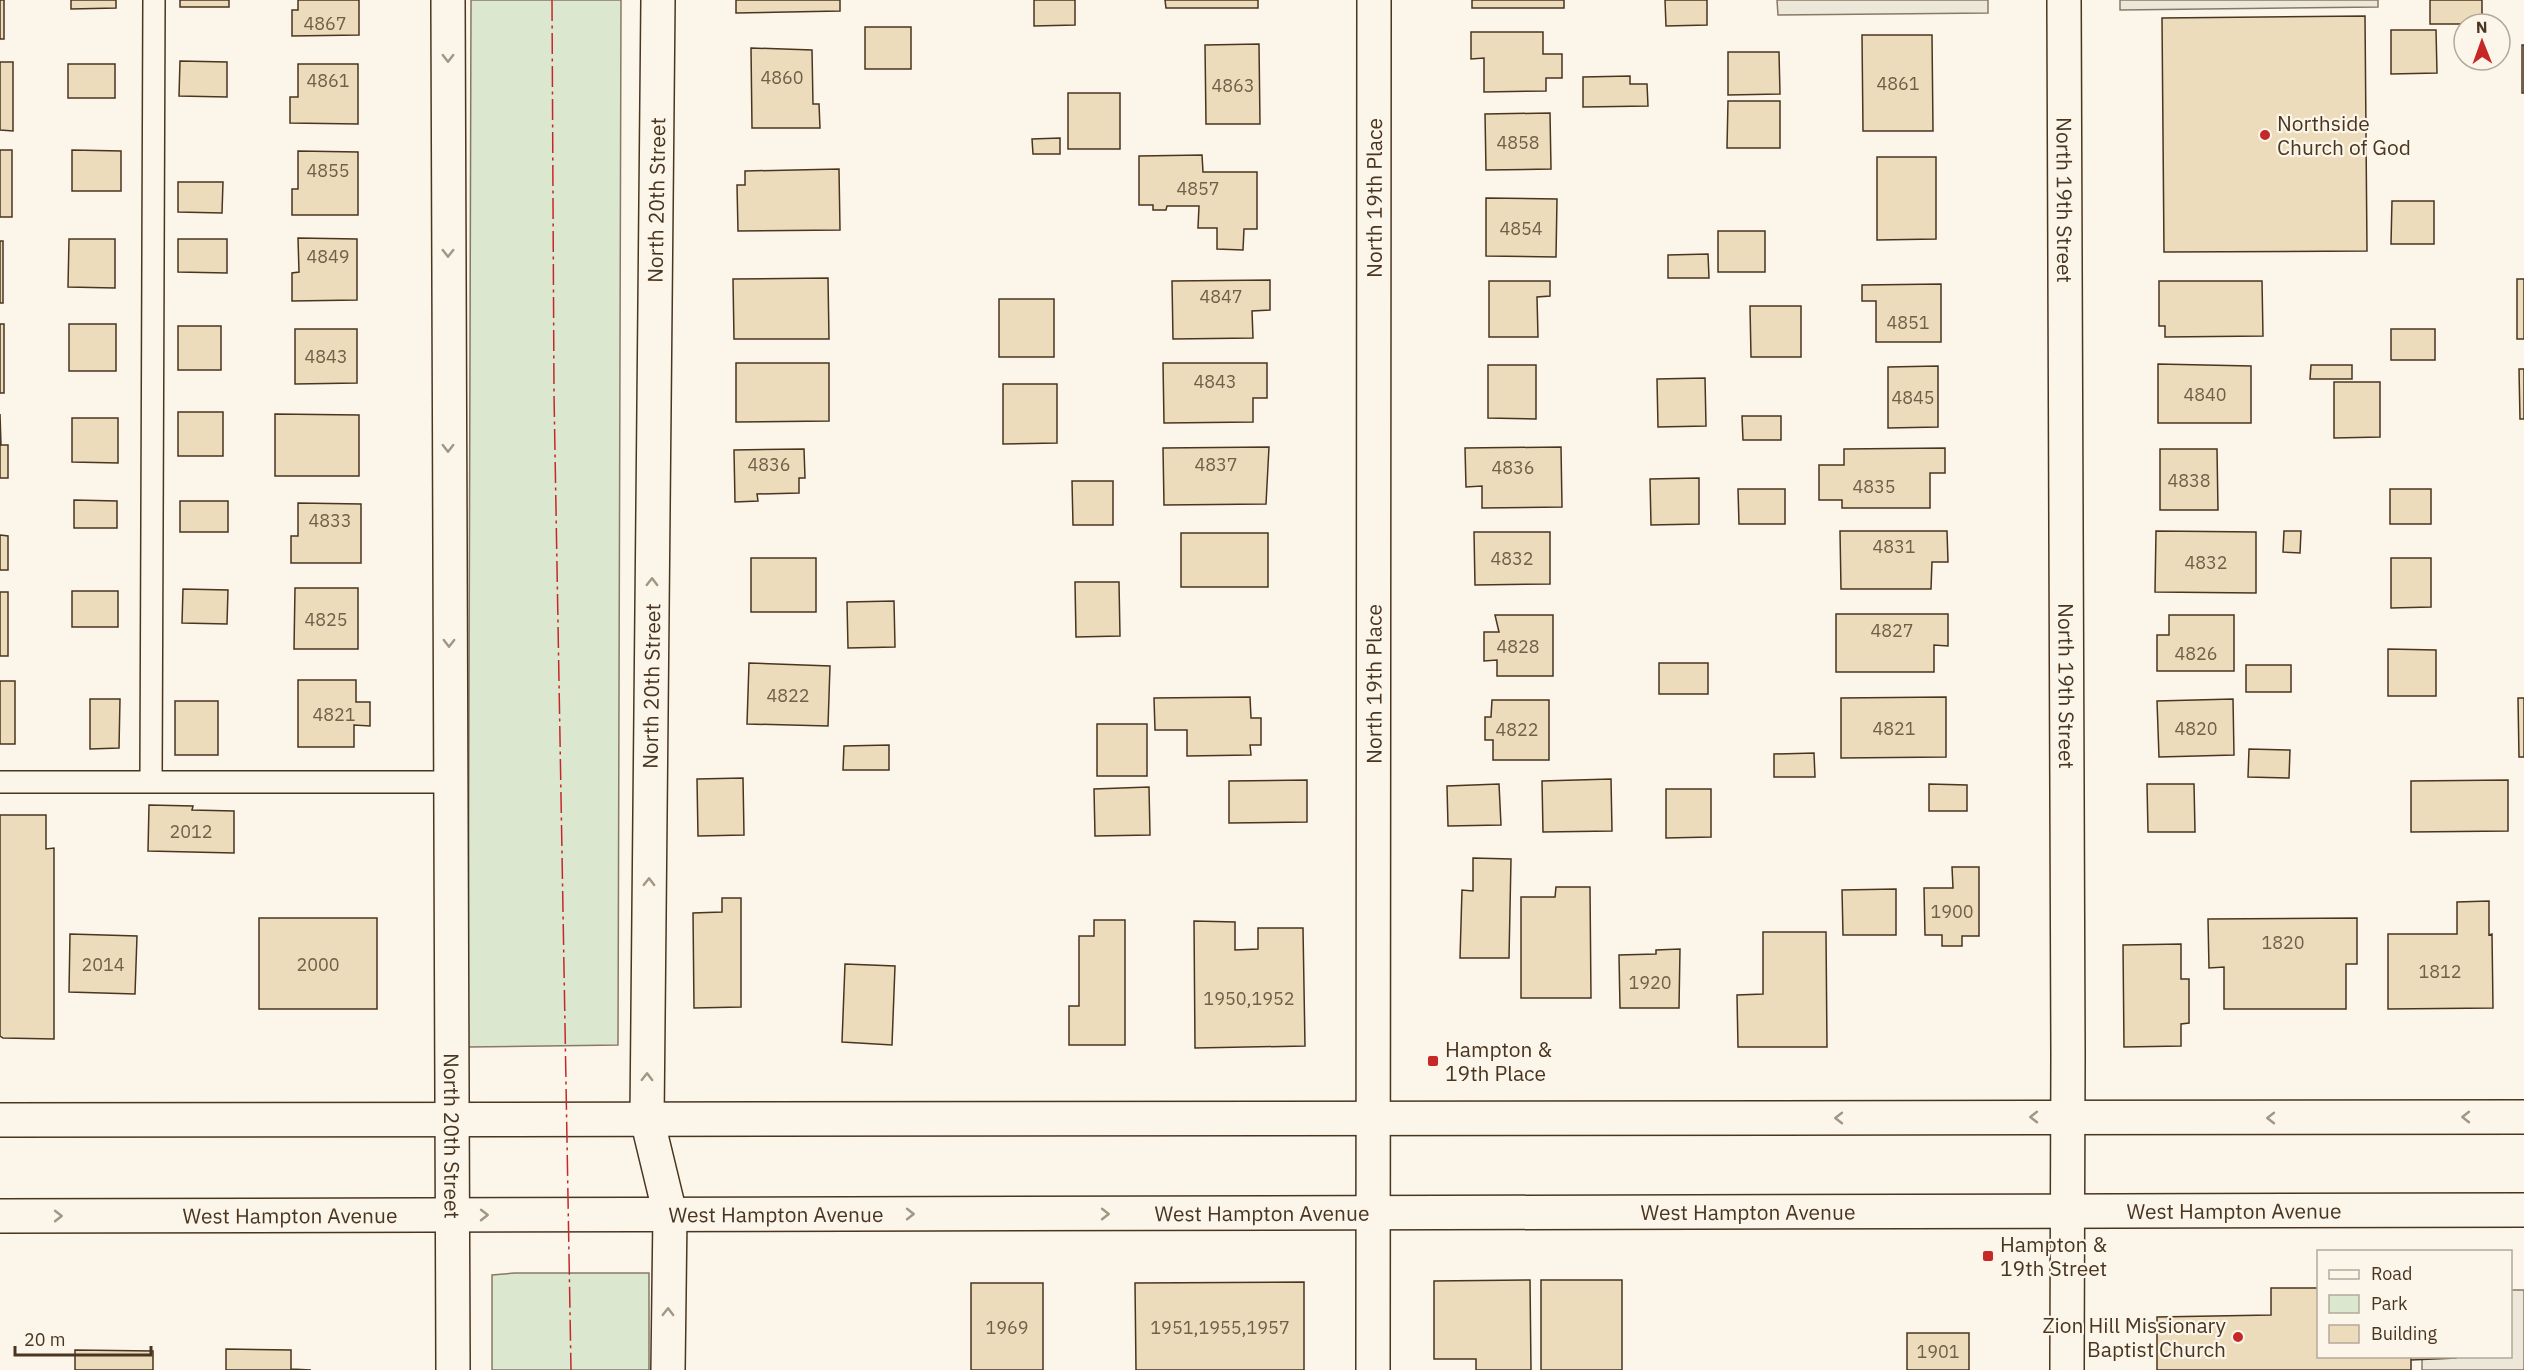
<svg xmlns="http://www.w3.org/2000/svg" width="2524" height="1370" font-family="'IBM Plex Sans',sans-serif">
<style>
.green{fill:#dce7d0;stroke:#887966;stroke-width:1.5}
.parking{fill:#ede7d9;stroke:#887966;stroke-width:1.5}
.building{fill:#ecdcbc;stroke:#4a3520;stroke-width:1.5}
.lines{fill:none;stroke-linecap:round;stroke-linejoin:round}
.service-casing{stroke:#4a3520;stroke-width:24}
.minor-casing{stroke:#4a3520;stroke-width:36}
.secondary-casing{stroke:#4a3520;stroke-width:36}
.service{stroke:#fbf6e9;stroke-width:21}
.minor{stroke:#fbf6e9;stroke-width:33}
.secondary{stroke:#fbf6e9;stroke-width:33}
.power{stroke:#c62828;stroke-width:1.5;stroke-dasharray:21 4.5 3 4.5;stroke-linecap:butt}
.oneway{stroke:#a29684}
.poi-dot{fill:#c62828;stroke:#fbf6e9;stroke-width:2}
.labels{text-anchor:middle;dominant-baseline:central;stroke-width:4.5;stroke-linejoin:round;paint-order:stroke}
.number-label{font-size:18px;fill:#725f47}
.poi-label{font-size:21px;fill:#4a3520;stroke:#fbf6e9;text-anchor:start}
.street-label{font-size:21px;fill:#4a3520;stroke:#fbf6e9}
</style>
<rect width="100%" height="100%" fill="#fbf6e9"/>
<path class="green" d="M 471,0 L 621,0 L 618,1045 L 468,1047 Z
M 515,1273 L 649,1273 L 649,1370 L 492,1370 L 492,1275 Z"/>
<path class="parking" d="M 1777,0 L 1988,0 L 1988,13 L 1778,15 Z
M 2120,0 L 2378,0 L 2378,7 L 2120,10 Z
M 2511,1290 L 2524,1290 L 2524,1370 L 2422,1370 L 2422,1357 L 2510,1356 Z"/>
<path class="building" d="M 0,0 L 4,0 L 4,39 L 0,39 Z
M 71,0 L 116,0 L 116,8 L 71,9 Z
M 180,0 L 229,0 L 229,7 L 180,7 Z
M 298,0 L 359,0 L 359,35 L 292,36 L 292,10 L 298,10 Z
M 736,0 L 840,0 L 840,11 L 736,13 Z
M 1034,0 L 1075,0 L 1075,25 L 1034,26 Z
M 1165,0 L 1258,0 L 1258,8 L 1166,8 Z
M 1472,0 L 1564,0 L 1564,8 L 1472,8 Z
M 1665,0 L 1707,0 L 1707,25 L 1666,26 Z
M 2430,0 L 2482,0 L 2482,24 L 2430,24 Z
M 2365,16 L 2367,251 L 2164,252 L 2162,18 Z
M 865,27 L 911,27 L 911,69 L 865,69 Z
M 2391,30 L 2436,30 L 2437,73 L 2391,74 Z
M 1471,32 L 1543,32 L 1543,54 L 1562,54 L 1562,78 L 1546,78 L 1546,91 L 1484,92 L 1484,58 L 1471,59 Z
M 1862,35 L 1932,35 L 1933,131 L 1863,131 Z
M 1259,44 L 1260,124 L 1206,124 L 1205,45 Z
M 2522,45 L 2524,45 L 2524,93 L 2522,93 Z
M 751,48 L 812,50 L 813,104 L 819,104 L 820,128 L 752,128 Z
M 1728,52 L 1779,52 L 1780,94 L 1728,95 Z
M 180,61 L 227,62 L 227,97 L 179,96 Z
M 0,62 L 13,62 L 13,131 L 0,130 Z
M 68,64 L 115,64 L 115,98 L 68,98 Z
M 298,64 L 358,64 L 358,124 L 290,123 L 290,97 L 298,97 Z
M 1630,76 L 1630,84 L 1647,84 L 1648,106 L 1583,107 L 1583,77 Z
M 1068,93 L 1120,93 L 1120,149 L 1068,149 Z
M 1728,101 L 1780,101 L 1780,148 L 1727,148 Z
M 1550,113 L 1551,169 L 1486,170 L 1485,114 Z
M 1060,138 L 1060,154 L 1033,154 L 1032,139 Z
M 0,150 L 12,150 L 12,217 L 0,217 Z
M 72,150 L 121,151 L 121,191 L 72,191 Z
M 298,151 L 358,152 L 358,215 L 292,215 L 292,189 L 298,189 Z
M 1202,155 L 1203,172 L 1257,172 L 1257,229 L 1244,229 L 1243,250 L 1217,249 L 1217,228 L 1198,228 L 1199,206 L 1167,206 L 1166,210 L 1153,210 L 1153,205 L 1139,205 L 1139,156 Z
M 1877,157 L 1936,157 L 1936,239 L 1877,240 Z
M 839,169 L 840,230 L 738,231 L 737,185 L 745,185 L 745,171 Z
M 178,182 L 223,182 L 222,213 L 178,212 Z
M 1486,198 L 1557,199 L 1556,257 L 1486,256 Z
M 2392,201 L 2434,201 L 2434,244 L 2391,244 Z
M 1718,231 L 1765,231 L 1765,272 L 1718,272 Z
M 298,238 L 357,239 L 357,300 L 292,301 L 292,273 L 299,272 Z
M 69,239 L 115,239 L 115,288 L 68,287 Z
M 178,239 L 227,239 L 227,273 L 178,272 Z
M 0,241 L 3,241 L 3,303 L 0,303 Z
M 1708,254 L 1709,278 L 1668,278 L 1668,255 Z
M 828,278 L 829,339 L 734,339 L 733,279 Z
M 2517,279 L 2524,279 L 2524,339 L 2517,339 Z
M 1270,280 L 1270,310 L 1252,311 L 1253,338 L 1173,339 L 1172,281 Z
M 1489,281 L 1550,281 L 1550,296 L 1537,297 L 1538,337 L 1489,337 Z
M 2159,281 L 2262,281 L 2263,336 L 2165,337 L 2165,326 L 2159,326 Z
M 1941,284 L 1941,342 L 1876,342 L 1876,301 L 1862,301 L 1862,285 Z
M 999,299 L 1054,299 L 1054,357 L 999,357 Z
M 1750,306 L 1801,306 L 1801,357 L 1751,357 Z
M 0,324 L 4,324 L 4,393 L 0,393 Z
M 69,324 L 116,324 L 116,371 L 69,371 Z
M 178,326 L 221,326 L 221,370 L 178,370 Z
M 295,329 L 357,329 L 357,383 L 295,384 Z
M 2391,329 L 2435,329 L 2435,360 L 2391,360 Z
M 736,363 L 829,363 L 829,421 L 736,422 Z
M 1163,363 L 1267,363 L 1267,398 L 1253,398 L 1253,422 L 1164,423 Z
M 2158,364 L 2251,366 L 2251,423 L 2158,423 Z
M 1488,365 L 1536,365 L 1536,419 L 1488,418 Z
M 2311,365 L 2352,365 L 2352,379 L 2310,379 Z
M 1938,366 L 1938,427 L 1888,428 L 1888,367 Z
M 2519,369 L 2524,369 L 2524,419 L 2520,419 Z
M 1705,378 L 1706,426 L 1658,427 L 1657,379 Z
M 2334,382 L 2380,382 L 2380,437 L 2334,438 Z
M 1003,384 L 1057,384 L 1057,443 L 1003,444 Z
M 178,412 L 223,412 L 223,456 L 178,456 Z
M 0,414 L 1,445 L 8,445 L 8,478 L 0,478 Z
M 275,414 L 359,415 L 359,476 L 275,476 Z
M 1742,416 L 1781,416 L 1781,440 L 1743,440 Z
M 72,418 L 118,418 L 118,463 L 72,462 Z
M 1269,447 L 1266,504 L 1164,505 L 1163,448 Z
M 1561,447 L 1562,507 L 1482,508 L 1482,486 L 1466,487 L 1465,448 Z
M 1945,448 L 1945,473 L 1930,473 L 1930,508 L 1842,508 L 1842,500 L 1819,500 L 1819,465 L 1844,465 L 1844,449 Z
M 804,449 L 805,478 L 799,478 L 799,493 L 757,494 L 758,501 L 735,502 L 734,450 Z
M 2160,449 L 2217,449 L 2218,510 L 2160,510 Z
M 1699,478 L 1699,524 L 1651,525 L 1650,479 Z
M 1072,481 L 1113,481 L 1113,525 L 1073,525 Z
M 1738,489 L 1785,489 L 1785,524 L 1739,524 Z
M 2390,489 L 2431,489 L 2431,524 L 2390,524 Z
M 74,500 L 117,501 L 117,528 L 74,528 Z
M 180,501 L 228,501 L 228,532 L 180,532 Z
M 298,503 L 361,504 L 361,563 L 291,563 L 291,536 L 298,536 Z
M 1840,531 L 1947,531 L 1948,562 L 1932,562 L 1931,589 L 1841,589 Z
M 2156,531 L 2256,532 L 2256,593 L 2155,592 Z
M 2284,531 L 2301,531 L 2300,553 L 2283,552 Z
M 1474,532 L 1550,532 L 1550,584 L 1475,585 Z
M 1181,533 L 1268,533 L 1268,587 L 1181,587 Z
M 0,535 L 8,536 L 8,570 L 0,570 Z
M 751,558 L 816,558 L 816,612 L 751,612 Z
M 2391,558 L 2431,558 L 2431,607 L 2391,608 Z
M 1075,582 L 1119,582 L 1120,636 L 1076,637 Z
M 295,588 L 358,588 L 358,649 L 294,649 Z
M 183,589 L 228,590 L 227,624 L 182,623 Z
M 72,591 L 118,591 L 118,627 L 72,627 Z
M 0,592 L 8,592 L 8,656 L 0,656 Z
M 894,601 L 895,647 L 848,648 L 847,602 Z
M 1836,614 L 1948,614 L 1948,646 L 1934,645 L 1934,672 L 1836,672 Z
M 1495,615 L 1553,615 L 1553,676 L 1497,676 L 1497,660 L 1484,661 L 1484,632 L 1499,632 Z
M 2169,615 L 2234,615 L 2234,671 L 2157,671 L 2157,635 L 2169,635 Z
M 2388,649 L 2436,650 L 2436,696 L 2388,696 Z
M 749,663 L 830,666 L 828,726 L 747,724 Z
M 1659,663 L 1708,663 L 1708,694 L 1659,694 Z
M 2246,665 L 2291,665 L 2291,692 L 2246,692 Z
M 298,680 L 356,680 L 356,702 L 370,702 L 370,726 L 354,725 L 354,747 L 298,747 Z
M 0,681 L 15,681 L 15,744 L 0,744 Z
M 1250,697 L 1251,718 L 1261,718 L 1261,745 L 1250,745 L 1251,755 L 1187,756 L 1187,730 L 1155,730 L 1154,698 Z
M 1946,697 L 1946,757 L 1841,758 L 1841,698 Z
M 2518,698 L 2524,698 L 2524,757 L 2519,757 Z
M 90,699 L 120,699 L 119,748 L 90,749 Z
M 2233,699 L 2234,755 L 2159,757 L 2157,701 Z
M 1492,700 L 1549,700 L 1549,760 L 1493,760 L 1493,740 L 1485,740 L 1485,717 L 1491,717 Z
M 175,701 L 218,701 L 218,755 L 175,755 Z
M 1097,724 L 1147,724 L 1147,776 L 1097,776 Z
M 889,745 L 889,770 L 843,770 L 844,746 Z
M 2249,749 L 2290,750 L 2289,778 L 2248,777 Z
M 1814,753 L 1815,777 L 1774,777 L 1774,754 Z
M 743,778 L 744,835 L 698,836 L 697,779 Z
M 1611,779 L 1612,831 L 1543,832 L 1542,781 Z
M 1307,780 L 1307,822 L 1229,823 L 1229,781 Z
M 2508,780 L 2508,831 L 2411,832 L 2411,781 Z
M 1499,784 L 1501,825 L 1448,826 L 1447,786 Z
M 1929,784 L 1967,785 L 1967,811 L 1929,811 Z
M 2147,784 L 2194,784 L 2195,832 L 2148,832 Z
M 1149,787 L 1150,835 L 1095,836 L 1094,789 Z
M 1666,789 L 1711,789 L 1711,837 L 1666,838 Z
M 149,805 L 193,806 L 192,810 L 234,811 L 234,853 L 148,851 Z
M 0,815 L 46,815 L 46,849 L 54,848 L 54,1039 L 3,1038 L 0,1036 Z
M 1473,858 L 1511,859 L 1509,958 L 1460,958 L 1462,890 L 1473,891 Z
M 1952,867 L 1979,867 L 1979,936 L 1962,936 L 1962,946 L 1942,946 L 1942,935 L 1925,935 L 1924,888 L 1953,888 Z
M 1556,887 L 1590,887 L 1591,998 L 1521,998 L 1521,897 L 1555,897 Z
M 1896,889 L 1896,935 L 1843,935 L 1842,890 Z
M 722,898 L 741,898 L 741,1007 L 694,1008 L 693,913 L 722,912 Z
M 2489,901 L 2489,935 L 2492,934 L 2493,1008 L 2388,1009 L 2388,934 L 2457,934 L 2457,902 Z
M 259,918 L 377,918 L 377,1009 L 259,1009 Z
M 2357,918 L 2357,964 L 2346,964 L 2346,1009 L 2224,1009 L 2224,967 L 2209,968 L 2208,919 Z
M 1094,920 L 1125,920 L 1125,1045 L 1069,1045 L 1069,1006 L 1079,1006 L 1079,936 L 1094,936 Z
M 1194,921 L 1235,922 L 1235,950 L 1258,949 L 1258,928 L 1303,928 L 1305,1046 L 1195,1048 Z
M 1763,932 L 1826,932 L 1827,1047 L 1738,1047 L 1737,995 L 1763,994 Z
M 70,934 L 137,936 L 135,994 L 69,992 Z
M 2181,944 L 2181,979 L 2189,979 L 2189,1023 L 2181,1024 L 2181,1046 L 2124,1047 L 2123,945 Z
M 1680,949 L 1679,1008 L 1620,1008 L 1619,955 L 1656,954 L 1656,950 Z
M 845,964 L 895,966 L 892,1045 L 842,1042 Z
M 1530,1280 L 1531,1370 L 1476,1370 L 1476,1359 L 1434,1359 L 1434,1281 Z
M 1541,1280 L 1622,1280 L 1622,1370 L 1541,1370 Z
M 1304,1282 L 1304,1370 L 1136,1370 L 1135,1283 Z
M 971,1283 L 1043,1283 L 1043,1370 L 971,1370 Z
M 2271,1288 L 2318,1288 L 2318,1356 L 2411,1356 L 2411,1370 L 2157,1370 L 2157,1317 L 2271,1315 Z
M 1907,1333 L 1969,1333 L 1969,1370 L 1907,1370 Z
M 226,1349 L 291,1350 L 291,1369 L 311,1370 L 226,1370 Z
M 75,1350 L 153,1351 L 153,1370 L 75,1370 Z
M 2411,1356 L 2456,1356 L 2456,1358 L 2411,1360 Z"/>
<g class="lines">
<defs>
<path id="service" d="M 0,782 L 449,782
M 151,782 L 154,0"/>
<g id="minor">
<path id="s1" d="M 448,0 L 453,1370"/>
<path d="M 658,0 L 647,1119 L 670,1214 L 668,1370"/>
<path id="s2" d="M 2064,0 L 2068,1055 L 2067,1370"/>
<path id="s3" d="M 1373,1370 L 1374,0"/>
</g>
<g id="secondary">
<path d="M 0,1120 L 2524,1117"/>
<path id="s4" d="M 0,1216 L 2524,1210"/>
</g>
</defs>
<use href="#service" class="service-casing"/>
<use href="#minor" class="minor-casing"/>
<use href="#secondary" class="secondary-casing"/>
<use href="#service" class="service"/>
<use href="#minor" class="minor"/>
<use href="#secondary" class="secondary"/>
<path class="power" d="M 552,0 L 554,394 L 571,1370"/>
</g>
<defs><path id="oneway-chevron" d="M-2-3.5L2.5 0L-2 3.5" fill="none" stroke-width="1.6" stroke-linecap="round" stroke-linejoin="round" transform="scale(1.5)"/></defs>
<g class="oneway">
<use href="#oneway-chevron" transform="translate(448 58) rotate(90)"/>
<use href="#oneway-chevron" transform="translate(448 253) rotate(90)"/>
<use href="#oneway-chevron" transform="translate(448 448) rotate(90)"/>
<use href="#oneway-chevron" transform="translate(652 582) rotate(-89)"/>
<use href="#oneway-chevron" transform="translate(449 643) rotate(90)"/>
<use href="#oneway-chevron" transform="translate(649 882) rotate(-89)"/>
<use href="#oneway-chevron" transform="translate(647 1077) rotate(-89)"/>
<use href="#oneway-chevron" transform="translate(2034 1117) rotate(-180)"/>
<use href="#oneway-chevron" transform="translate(2466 1117) rotate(180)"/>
<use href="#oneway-chevron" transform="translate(1839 1118) rotate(180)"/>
<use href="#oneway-chevron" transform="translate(2271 1118) rotate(180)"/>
<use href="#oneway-chevron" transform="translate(910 1214)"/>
<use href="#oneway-chevron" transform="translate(1105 1214)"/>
<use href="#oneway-chevron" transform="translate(484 1215)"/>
<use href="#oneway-chevron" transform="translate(58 1216)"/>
<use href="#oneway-chevron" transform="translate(668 1312) rotate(-89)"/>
</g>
<g class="poi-dot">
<circle cx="2265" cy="135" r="6"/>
<rect x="1427" y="1055" width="12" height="12" rx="3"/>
<rect x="1982" y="1250" width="12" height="12" rx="3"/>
<circle cx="2238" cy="1337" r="6"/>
</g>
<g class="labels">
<g class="number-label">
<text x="325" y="23">4867</text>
<text x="782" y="77">4860</text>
<text x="328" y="80">4861</text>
<text x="1898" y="83">4861</text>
<text x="1233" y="85">4863</text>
<text x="1518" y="142">4858</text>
<text x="328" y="170">4855</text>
<text x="1198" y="188">4857</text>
<text x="1521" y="228">4854</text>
<text x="328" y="256">4849</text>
<text x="1221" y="296">4847</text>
<text x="1908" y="322">4851</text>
<text x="326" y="356">4843</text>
<text x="1215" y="381">4843</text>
<text x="2205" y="394">4840</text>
<text x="1913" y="397">4845</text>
<text x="769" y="464">4836</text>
<text x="1216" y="464">4837</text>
<text x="1513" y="467">4836</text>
<text x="2189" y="480">4838</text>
<text x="1874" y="486">4835</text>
<text x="330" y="520">4833</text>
<text x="1894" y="546">4831</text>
<text x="1512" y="558">4832</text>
<text x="2206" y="562">4832</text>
<text x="326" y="619">4825</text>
<text x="1892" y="630">4827</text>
<text x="1518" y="646">4828</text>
<text x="2196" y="653">4826</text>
<text x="788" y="695">4822</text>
<text x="334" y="714">4821</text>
<text x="1894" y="728">4821</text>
<text x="2196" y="728">4820</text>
<text x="1517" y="729">4822</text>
<text x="191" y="831">2012</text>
<text x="1952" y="911">1900</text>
<text x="2283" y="942">1820</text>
<text x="103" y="964">2014</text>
<text x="318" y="964">2000</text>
<text x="2440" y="971">1812</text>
<text x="1650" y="982">1920</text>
<text x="1249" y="998">1950,1952</text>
<text x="1007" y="1327">1969</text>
<text x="1220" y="1327">1951,1955,1957</text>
<text x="1938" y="1351">1901</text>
</g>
<g class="poi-label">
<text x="2277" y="123">Northside<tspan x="2277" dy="24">Church of God</tspan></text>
<text x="1445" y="1049">Hampton &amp;<tspan x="1445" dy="24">19th Place</tspan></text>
<text x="2000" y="1244">Hampton &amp;<tspan x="2000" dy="24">19th Street</tspan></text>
<text x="2226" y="1325" text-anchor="end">Zion Hill Missionary<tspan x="2226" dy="24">Baptist Church</tspan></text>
</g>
<g class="street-label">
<text stroke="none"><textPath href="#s3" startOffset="1172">North 19th Place</textPath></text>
<text stroke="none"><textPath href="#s2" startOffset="200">North 19th Street</textPath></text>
<text transform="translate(656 200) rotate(-89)">North 20th Street</text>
<text stroke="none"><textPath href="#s3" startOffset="686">North 19th Place</textPath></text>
<text stroke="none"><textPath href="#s2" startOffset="686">North 19th Street</textPath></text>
<text transform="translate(651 686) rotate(-89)">North 20th Street</text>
<text stroke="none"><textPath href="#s1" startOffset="1136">North 20th Street</textPath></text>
<text stroke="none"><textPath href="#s4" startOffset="2234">West Hampton Avenue</textPath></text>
<text stroke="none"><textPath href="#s4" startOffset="1748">West Hampton Avenue</textPath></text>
<text stroke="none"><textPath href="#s4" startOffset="1262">West Hampton Avenue</textPath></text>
<text stroke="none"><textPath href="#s4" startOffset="776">West Hampton Avenue</textPath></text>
<text stroke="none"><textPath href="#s4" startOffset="290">West Hampton Avenue</textPath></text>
</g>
</g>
<rect x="2317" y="1250" width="195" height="108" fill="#fbf6e9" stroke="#b4a999" stroke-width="1.5"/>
<rect x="2329" y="1270" width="30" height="9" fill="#fbf6e9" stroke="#b4a999" stroke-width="1.5"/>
<text x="2371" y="1280" font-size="18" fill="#4a3520">Road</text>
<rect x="2329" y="1295" width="30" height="18" fill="#dce7d0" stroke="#b4a999" stroke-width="1.5"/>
<text x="2371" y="1310" font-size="18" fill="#4a3520">Park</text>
<rect x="2329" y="1325" width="30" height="18" fill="#ecdcbc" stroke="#b4a999" stroke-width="1.5"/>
<text x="2371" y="1340" font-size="18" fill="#4a3520">Building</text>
<g transform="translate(2482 42) rotate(359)"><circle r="28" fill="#fbf6e9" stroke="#b4a999" stroke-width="1.5"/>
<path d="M0-4.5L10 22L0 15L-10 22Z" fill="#c62828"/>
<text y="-9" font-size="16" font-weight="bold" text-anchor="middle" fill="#4a3520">N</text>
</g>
<path d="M15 1346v9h136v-9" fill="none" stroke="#4a3520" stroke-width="3"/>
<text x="24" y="1346" font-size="18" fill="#4a3520" stroke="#fbf6e9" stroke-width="4.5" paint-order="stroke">20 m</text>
</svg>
